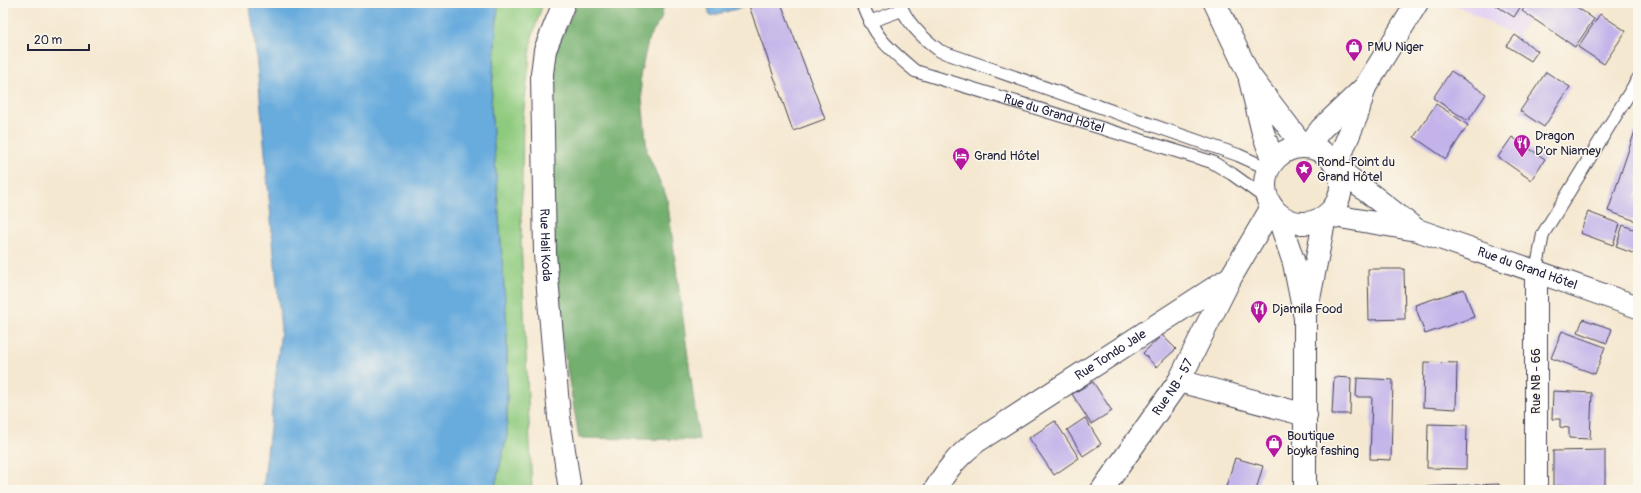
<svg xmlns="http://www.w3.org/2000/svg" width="1641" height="493" font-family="Pangolin,sans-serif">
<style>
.built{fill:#e3d3f3}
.green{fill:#8fcb7f;stroke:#58765d}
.forest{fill:#73af6e;stroke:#4a6854}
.water{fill:#68abdd;stroke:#45668c}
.building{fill:#c3b3ea}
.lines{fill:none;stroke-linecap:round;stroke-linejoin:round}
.service-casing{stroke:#424052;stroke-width:14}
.minor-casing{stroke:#424052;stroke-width:24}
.tertiary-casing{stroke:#424052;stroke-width:24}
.service{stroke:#fff;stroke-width:12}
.minor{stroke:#fff;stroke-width:22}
.tertiary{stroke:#fff;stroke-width:22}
.labels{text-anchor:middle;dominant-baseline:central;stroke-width:3;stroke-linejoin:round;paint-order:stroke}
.poi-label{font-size:13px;fill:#22223b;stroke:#fbf7ec;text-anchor:start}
.street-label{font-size:13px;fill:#22223b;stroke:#fbf7ec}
</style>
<rect width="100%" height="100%" fill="#fbf7ec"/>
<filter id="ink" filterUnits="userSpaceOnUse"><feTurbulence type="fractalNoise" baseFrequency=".025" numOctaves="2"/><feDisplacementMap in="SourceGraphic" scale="8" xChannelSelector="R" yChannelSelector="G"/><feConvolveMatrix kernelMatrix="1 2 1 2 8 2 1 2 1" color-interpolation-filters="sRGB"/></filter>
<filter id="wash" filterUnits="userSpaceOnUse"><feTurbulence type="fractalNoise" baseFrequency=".012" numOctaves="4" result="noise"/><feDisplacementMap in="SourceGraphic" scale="16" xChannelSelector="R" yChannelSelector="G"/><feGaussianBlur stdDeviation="0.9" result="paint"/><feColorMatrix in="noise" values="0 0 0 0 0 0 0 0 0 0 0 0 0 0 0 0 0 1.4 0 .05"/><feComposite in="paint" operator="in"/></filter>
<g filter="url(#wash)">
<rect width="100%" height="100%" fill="#f5e8d1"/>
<path class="built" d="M 1452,3 L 1537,3 L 1518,37 Z"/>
<path class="green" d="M 498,3 L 543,3 L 532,37 L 523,117 L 521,241 L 532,490 L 494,490 L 507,436 L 507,328 L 491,105 Z"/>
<path class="forest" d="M 577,3 L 664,3 L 661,19 L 649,37 L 640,76 L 647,152 L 667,198 L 699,440 L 579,438 L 558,317 L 549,242 L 554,55 Z"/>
<path class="water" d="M 249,3 L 498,3 L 491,105 L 507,328 L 507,436 L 494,490 L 263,490 L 281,329 L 254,32 Z
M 707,3 L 743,3 L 744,7 L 710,16 Z"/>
<g id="blocks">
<path class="building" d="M 748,3 L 781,3 L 825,119 L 793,131 Z
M 1492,3 L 1523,3 L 1514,17 Z
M 1528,3 L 1571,3 L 1594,19 L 1575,47 L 1522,11 Z
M 1600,14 L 1626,31 L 1604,64 L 1578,47 Z
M 1515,35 L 1538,51 L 1531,61 L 1507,46 Z
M 1451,71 L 1486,94 L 1468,121 L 1433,98 Z
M 1546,72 L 1570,87 L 1544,127 L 1520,111 Z
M 1436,104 L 1468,125 L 1446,159 L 1414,137 Z
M 1635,131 L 1638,132 L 1638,189 L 1635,197 L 1638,198 L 1638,215 L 1636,221 L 1608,211 Z
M 1512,137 L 1545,159 L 1531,180 L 1498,157 Z
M 1588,212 L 1620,224 L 1613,245 L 1580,233 Z
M 1623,225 L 1638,231 L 1638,255 L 1616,247 Z
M 1368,269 L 1404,269 L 1405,319 L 1369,320 Z
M 1464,289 L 1474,317 L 1425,334 L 1415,305 Z
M 1583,319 L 1612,329 L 1607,343 L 1578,332 Z
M 1562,331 L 1605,347 L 1595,374 L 1551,358 Z
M 1162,335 L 1176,349 L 1156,367 L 1143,353 Z
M 1424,362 L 1457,363 L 1456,409 L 1423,407 Z
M 1334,377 L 1351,378 L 1350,414 L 1332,414 Z
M 1357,378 L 1393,380 L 1391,460 L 1370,459 L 1372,397 L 1356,397 Z
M 1093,382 L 1112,411 L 1091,424 L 1072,394 Z
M 1553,391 L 1592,393 L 1590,439 L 1569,438 L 1569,428 L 1560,427 L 1560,419 L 1552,419 Z
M 1085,418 L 1101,444 L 1083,456 L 1067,430 Z
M 1055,421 L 1079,458 L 1054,475 L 1029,438 Z
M 1428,424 L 1467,425 L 1466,469 L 1427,468 Z
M 1605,450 L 1605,490 L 1567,490 L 1567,486 L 1553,486 L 1553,451 Z
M 1235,458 L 1263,466 L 1256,490 L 1225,490 Z
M 1499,484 L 1499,490 L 1415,490 L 1415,487 Z"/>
</g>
</g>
<g filter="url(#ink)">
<use href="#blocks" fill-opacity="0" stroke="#424052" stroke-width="1"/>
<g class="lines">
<defs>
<g id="service">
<path id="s1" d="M 862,3 C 875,38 887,47 915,71 L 1212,162 L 1232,174 L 1268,200"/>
<path d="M 900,3 C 906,23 924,39 940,51 L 1238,155 L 1269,169"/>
<path d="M 869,22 L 902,10"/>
<path d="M 1536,272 L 1543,234 L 1638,79"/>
</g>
<g id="minor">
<path id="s2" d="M 564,3 L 545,50 L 542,74 L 545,254 L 559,417 L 570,490"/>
<path d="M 1307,147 L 1321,129 L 1365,87 L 1417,3"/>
<path d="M 1336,166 L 1357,115 L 1365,87"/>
<path d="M 1338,169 L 1414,228"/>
<path id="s3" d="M 1328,215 L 1417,230 L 1638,307"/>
<path d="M 1179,381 L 1306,415"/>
<path id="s4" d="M 935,490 C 947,469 957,457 976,442 L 1231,277"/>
<path id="s5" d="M 1102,490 L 1179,381 L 1231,277 L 1272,207"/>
<path d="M 1536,490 L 1536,272"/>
</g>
<path id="tertiary" d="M 1215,3 L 1249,75 L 1304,147
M 1250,80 L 1262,129 L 1273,162
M1265 185a38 38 0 1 1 76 0a38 38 0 1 1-76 0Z
M 1277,213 L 1294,263 L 1305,318 L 1305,490
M 1307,309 L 1325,217"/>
</defs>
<use href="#service" class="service-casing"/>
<use href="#minor" class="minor-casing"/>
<use href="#tertiary" class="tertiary-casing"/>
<use href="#service" class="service"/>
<use href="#minor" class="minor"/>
<use href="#tertiary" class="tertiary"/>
</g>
</g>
<defs>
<symbol id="shop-pin" viewBox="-11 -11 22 30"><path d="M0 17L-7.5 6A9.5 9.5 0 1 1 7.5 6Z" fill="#b5179e" stroke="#fbf7ec"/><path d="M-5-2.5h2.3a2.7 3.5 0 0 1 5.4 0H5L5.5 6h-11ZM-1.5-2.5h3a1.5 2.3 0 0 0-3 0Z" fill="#fff"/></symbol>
<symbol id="restaurant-pin" viewBox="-11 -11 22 30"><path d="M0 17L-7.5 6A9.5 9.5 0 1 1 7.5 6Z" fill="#b5179e" stroke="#fbf7ec"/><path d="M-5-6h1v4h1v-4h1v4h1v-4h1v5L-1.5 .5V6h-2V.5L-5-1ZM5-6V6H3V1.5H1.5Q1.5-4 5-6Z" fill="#fff"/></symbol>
<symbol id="hotel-pin" viewBox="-11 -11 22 30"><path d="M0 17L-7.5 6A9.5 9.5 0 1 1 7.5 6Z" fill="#b5179e" stroke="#fbf7ec"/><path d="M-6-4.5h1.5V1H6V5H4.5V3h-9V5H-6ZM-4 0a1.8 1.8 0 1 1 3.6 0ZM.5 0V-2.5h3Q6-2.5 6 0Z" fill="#fff"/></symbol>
<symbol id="sight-pin" viewBox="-11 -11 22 30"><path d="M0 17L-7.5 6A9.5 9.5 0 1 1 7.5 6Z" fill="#b5179e" stroke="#fbf7ec"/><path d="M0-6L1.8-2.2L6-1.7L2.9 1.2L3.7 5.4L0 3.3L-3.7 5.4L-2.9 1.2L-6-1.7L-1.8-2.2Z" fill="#fff"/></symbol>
</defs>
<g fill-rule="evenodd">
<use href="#shop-pin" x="1344" y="37" width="20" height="27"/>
<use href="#restaurant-pin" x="1512" y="133" width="20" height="27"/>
<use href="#hotel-pin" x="951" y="146" width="20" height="27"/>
<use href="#sight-pin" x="1294" y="159" width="20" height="27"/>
<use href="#restaurant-pin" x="1249" y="299" width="20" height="27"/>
<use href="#shop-pin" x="1264" y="433" width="20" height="27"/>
</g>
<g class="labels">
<g class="poi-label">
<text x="1367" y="47">PMU Niger</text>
<text x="1535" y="136">Dragon<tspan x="1535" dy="15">D'or Niamey</tspan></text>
<text x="974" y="156">Grand Hôtel</text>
<text x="1317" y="162">Rond-Point du<tspan x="1317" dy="15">Grand Hôtel</tspan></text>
<text x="1272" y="309">Djamila Food</text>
<text x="1287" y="436">Boutique<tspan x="1287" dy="15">boyka fashing</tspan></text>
</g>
<g class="street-label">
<text stroke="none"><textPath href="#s1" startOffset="233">Rue du Grand Hôtel</textPath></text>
<text stroke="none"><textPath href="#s2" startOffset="246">Rue Hali Koda</textPath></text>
<text stroke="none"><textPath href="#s3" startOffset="207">Rue du Grand Hôtel</textPath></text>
<text stroke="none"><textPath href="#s4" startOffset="224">Rue Tondo Jale</textPath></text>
<text transform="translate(1536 381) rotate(-90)">Rue NB - 66</text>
<text stroke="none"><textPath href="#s5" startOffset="125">Rue NB - 57</textPath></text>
</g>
</g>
<rect width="1641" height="493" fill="none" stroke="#fbf7ec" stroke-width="16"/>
<path d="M28 44v6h61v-6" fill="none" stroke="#22223b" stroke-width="2"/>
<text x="34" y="44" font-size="12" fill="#22223b" stroke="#fbf7ec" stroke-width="3" paint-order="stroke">20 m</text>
</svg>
